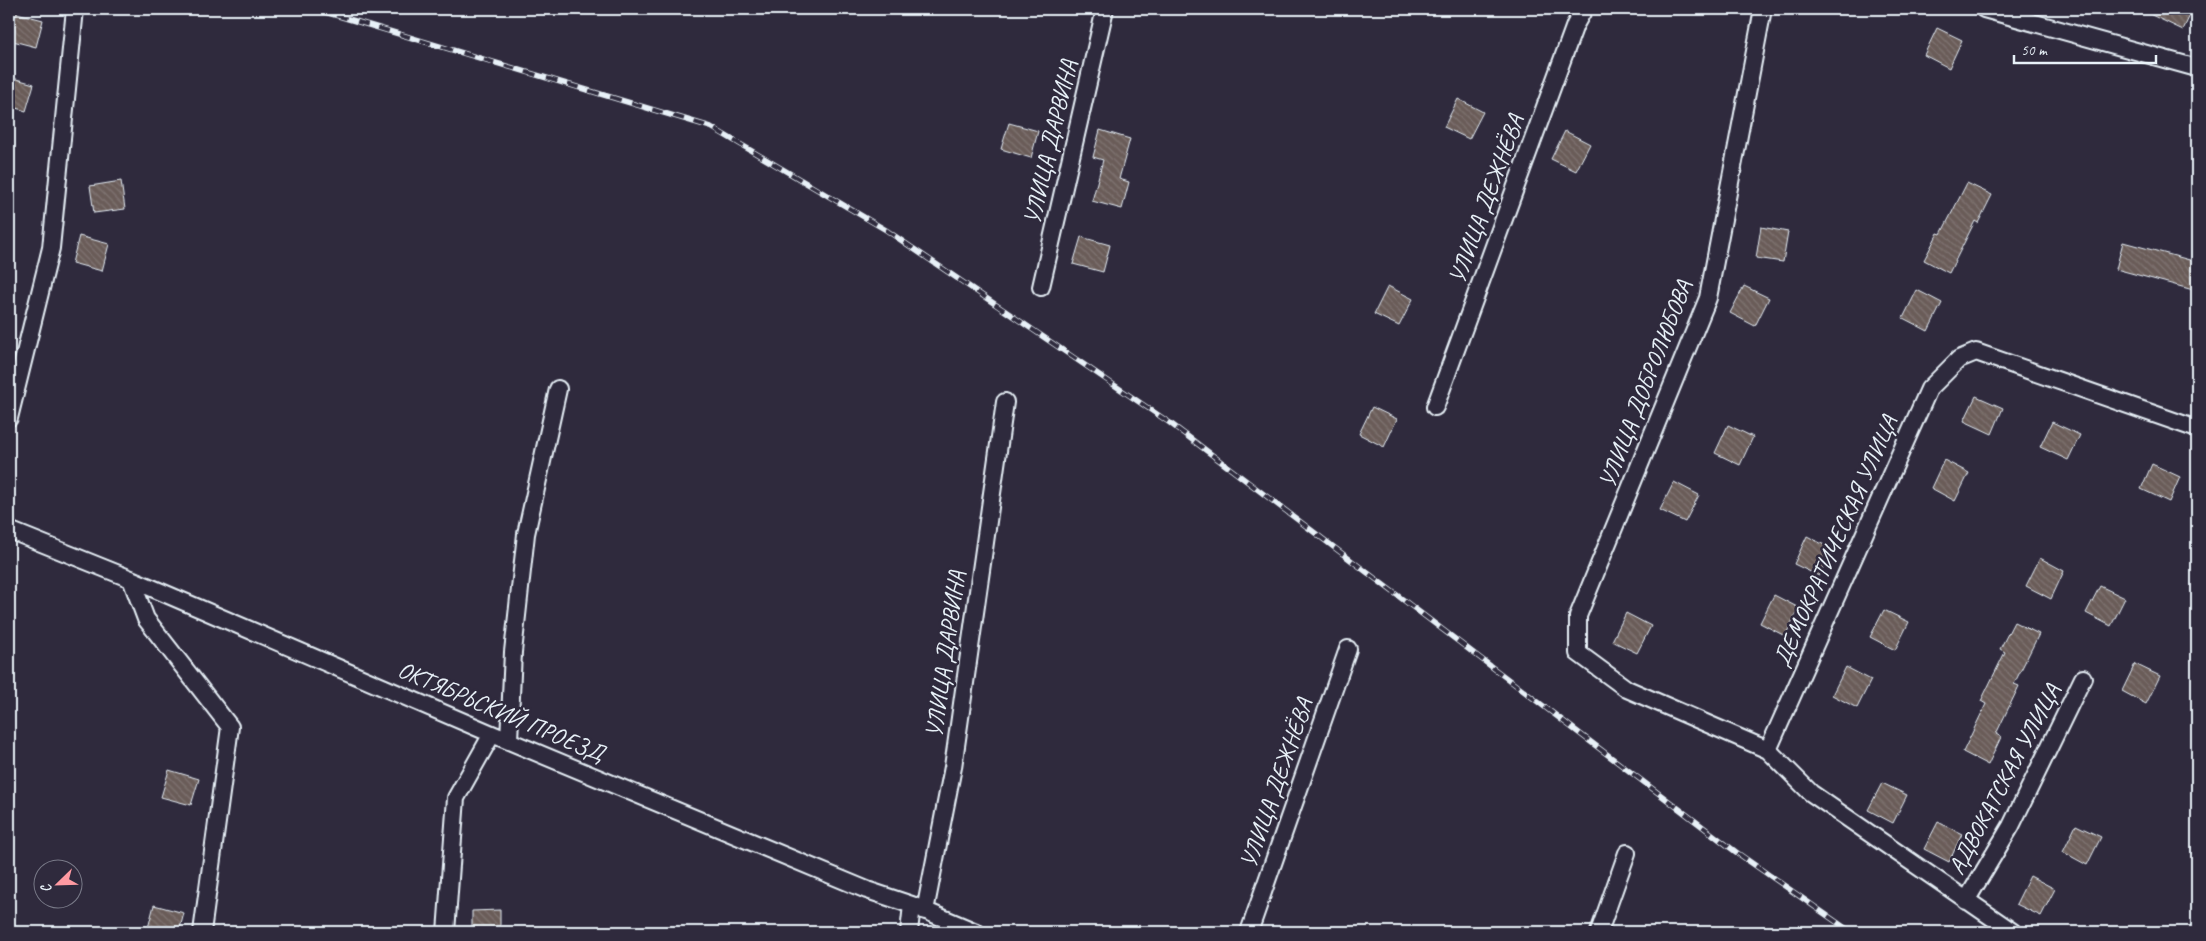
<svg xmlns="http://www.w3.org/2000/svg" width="2206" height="941" font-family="Caveat,sans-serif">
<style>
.building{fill:url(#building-back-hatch);stroke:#e8f1f8}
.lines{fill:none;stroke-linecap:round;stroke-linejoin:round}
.street-casing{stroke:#e8f1f8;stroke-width:20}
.street{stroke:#2f2a3d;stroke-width:16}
.rail-casing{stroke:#e8f1f8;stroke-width:5.5}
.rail{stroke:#2f2a3d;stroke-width:4;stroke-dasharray:11;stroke-linecap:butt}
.labels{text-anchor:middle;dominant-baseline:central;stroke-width:5;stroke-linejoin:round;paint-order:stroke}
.street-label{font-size:24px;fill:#e8f1f8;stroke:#2f2a3d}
</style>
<defs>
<pattern id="building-back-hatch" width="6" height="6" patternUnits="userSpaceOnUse" patternTransform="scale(1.25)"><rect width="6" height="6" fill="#6a5c59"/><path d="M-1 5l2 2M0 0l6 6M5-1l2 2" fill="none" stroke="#7f7472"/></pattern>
</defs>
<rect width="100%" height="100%" fill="#2f2a3d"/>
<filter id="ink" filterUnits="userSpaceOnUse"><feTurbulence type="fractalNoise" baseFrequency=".02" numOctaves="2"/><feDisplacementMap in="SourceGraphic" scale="10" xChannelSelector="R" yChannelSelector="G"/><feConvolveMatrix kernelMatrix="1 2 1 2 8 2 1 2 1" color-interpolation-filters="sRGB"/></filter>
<g filter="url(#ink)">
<path class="building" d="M 2139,9 L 2193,9 L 2183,30 Z
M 13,12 L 43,20 L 36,47 L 9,40 L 9,27 Z
M 1937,28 L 1962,40 L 1949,68 L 1924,55 Z
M 9,77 L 34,84 L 26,111 L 9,106 Z
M 1458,99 L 1483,112 L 1469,139 L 1444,127 Z
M 1009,123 L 1038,131 L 1031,158 L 1001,149 Z
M 1100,130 L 1130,139 L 1119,179 L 1129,182 L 1122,209 L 1092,201 L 1103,160 L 1093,157 Z
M 1565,131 L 1590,144 L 1576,171 L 1551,159 Z
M 121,181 L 125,209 L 94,213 L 90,186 Z
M 1967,183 L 1992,195 L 1978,223 L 1975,221 L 1949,273 L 1924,260 L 1938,233 L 1941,234 Z
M 1761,227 L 1788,232 L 1783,262 L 1756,258 Z
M 79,236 L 109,244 L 102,271 L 72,263 Z
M 1081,237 L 1110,245 L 1103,272 L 1073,264 Z
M 2123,242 L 2197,262 L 2197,291 L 2116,269 Z
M 1388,286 L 1413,299 L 1399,326 L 1374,314 Z
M 1744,286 L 1769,298 L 1755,326 L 1730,313 Z
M 1917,290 L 1942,303 L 1928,331 L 1903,318 Z
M 1976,396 L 2003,408 L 1992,434 L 1964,421 Z
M 1372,407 L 1397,419 L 1384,447 L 1359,434 Z
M 2052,422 L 2080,435 L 2068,460 L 2040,447 Z
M 1728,425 L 1753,437 L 1740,465 L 1715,453 Z
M 1944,460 L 1969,473 L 1955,501 L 1931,488 Z
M 2152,464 L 2180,477 L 2169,502 L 2141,489 Z
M 1674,482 L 1699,495 L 1685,522 L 1660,510 Z
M 1807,536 L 1832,549 L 1819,576 L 1794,564 Z
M 2040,558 L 2064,571 L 2051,599 L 2026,586 Z
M 2100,586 L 2125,598 L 2111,626 L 2086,613 Z
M 1774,595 L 1799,608 L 1785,636 L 1760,623 Z
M 1884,610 L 1909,622 L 1895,650 L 1870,637 Z
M 1626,613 L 1651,626 L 1637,653 L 1612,641 Z
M 2014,622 L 2039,634 L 2014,684 L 2019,686 L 1996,734 L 2001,737 L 1988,765 L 1963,752 L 1986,704 L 1981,701 L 2005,652 L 2000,649 Z
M 2135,664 L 2160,676 L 2146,704 L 2122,691 Z
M 1846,667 L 1871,680 L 1857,708 L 1832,695 Z
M 169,770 L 199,779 L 191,805 L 161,797 Z
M 1882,783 L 1907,795 L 1893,823 L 1868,810 Z
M 1938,822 L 1962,834 L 1949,862 L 1924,849 Z
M 2076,825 L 2101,837 L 2087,865 L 2063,852 Z
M 2030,876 L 2055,889 L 2041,916 L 2016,904 Z
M 154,905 L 184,913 L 179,932 L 147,932 Z
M 500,910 L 500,932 L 472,932 L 472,911 Z"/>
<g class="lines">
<defs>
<path id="street" d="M 1763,9 L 1708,298 L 1578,616 L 1578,653 L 1627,689 L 1768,750 L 1811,793 L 2013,932
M 1984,9 L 2197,68
M 1041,287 L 1105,9
M 1435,407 L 1575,25 L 1584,9
M 9,418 L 51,248 L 75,9
M 9,530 L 131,579 L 492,734 L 867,890 L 912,905 L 976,932
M 131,579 L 146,619 L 230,727 L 202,932
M 509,740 L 513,652 L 526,534 L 558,389
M 1768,750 L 1929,389 L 1959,359 L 1976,352 L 2197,429
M 1966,901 L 2011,826 L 2083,678
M 925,911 L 953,767 L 1005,402
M 446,932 L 456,798 L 492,734
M 909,932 L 912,905
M 1249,932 L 1348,649
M 1599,932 L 1627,853"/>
</defs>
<use href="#street" class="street-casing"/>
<use href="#street" class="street"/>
<defs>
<path id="rail" d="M 315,9 L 711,127 L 886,230 L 1170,423 L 1736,852 L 1851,932"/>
</defs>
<use href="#rail" class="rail-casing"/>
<use href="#rail" class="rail"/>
</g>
</g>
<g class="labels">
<g class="street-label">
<text transform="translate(1050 142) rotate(-77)">УЛИЦА ДАРВИНА</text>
<text transform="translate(1486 199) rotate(-70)">УЛИЦА ДЕЖНЁВА</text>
<text transform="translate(1645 384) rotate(-69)">УЛИЦА ДОБРОЛЮБОВА</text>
<text transform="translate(1835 541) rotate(-66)">ДЕМОКРАТИЧЕСКАЯ УЛИЦА</text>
<text transform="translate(945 654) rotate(-82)">УЛИЦА ДАРВИНА</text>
<text transform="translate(501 711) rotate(23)">ОКТЯБРЬСКИЙ ПРОЕЗД</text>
<text transform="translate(2004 779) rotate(-62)">АДВОКАТСКАЯ УЛИЦА</text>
<text transform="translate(1276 783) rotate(-71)">УЛИЦА ДЕЖНЁВА</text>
</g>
</g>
<rect width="2206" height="941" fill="none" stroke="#2f2a3d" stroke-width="30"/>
<rect x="15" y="15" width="2176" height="911" fill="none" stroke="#e8f1f8" stroke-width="2" filter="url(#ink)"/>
<g transform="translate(58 884) rotate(247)"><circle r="24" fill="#2f2a3d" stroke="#797a88"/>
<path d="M0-4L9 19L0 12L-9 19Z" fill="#ff9aa2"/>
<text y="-8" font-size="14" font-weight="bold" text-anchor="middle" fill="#e8f1f8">С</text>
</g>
<path d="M2014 55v8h142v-8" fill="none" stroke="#e8f1f8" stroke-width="2.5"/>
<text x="2021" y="55" font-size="15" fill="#e8f1f8" stroke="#2f2a3d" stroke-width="4" paint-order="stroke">50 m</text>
</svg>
